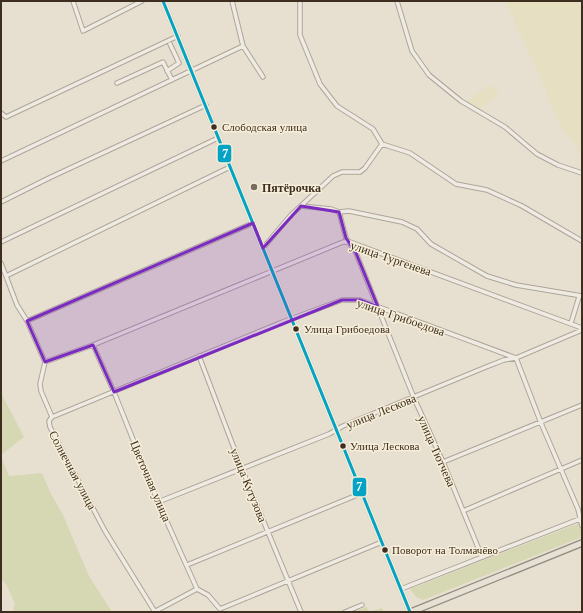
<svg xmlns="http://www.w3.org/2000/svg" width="583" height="613" font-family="'Libre Baskerville',serif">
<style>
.farmland{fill:#e6dfc2}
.green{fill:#d6d7b3}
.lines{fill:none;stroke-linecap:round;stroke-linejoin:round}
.minor-casing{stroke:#ada599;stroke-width:5.5}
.tertiary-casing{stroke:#ada599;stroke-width:6}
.primary-casing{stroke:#928b80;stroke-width:8}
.minor{stroke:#efebe3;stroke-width:3.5}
.tertiary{stroke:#efebe3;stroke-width:4.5}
.primary{stroke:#e6e1d4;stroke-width:5.5}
.bus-1-casing{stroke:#f7eed8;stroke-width:6}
.bus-1{stroke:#03a3c5;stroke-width:3}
.marked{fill:#7b2cbf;fill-opacity:0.2;stroke:#7b2cbf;stroke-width:3;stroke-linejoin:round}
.bus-dot{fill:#3d2e20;stroke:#f7eed8;stroke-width:1.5}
.poi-dot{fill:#786c5e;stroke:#f7eed8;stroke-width:1.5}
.labels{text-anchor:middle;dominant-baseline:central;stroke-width:3;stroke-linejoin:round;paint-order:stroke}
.bus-label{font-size:11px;fill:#3d2e20;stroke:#f7eed8;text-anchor:start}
.poi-label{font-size:12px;font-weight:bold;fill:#3d2e20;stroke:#f7eed8;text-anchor:start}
.street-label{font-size:12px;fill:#3d2e20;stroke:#f7eed8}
.line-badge{stroke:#f7eed8;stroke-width:1.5}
.badge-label{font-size:11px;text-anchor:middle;font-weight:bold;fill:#fff}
</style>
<rect width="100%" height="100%" fill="#e7e0d1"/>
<path class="farmland" d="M 505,1 L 582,1 L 582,156 L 557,120 L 544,87 Z
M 491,84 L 499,94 L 477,111 L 464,103 Z"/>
<path class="green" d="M 1,393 L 24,437 L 1,455 Z
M 1,457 L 9,476 L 42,473 L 50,492 L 63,515 L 89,576 L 112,612 L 13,612 L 15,604 L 6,584 L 1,579 Z
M 582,522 L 582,537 L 423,600 L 416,597 L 410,589 Z
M 367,607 L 369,612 L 382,608 L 384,612 L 353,612 Z"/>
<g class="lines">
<defs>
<path id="minor" d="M 73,1 L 83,31 L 142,1
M 232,1 L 243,46 L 263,77
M 300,1 L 300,35 L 320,84 L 337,106 L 373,129 L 382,144
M 397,1 L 412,51 L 429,75 L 461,101 L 505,127 L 537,154 L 558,165 L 582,173
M 167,71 L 179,63 L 170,44
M 117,83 L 163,62 L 172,80
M 1,113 L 6,117 L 178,36
M 1,161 L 243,46
M 1,202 L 49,178 L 206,105
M 301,206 L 331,209 L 339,212 L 349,211 L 402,222 L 417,229 L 431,244 L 487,276 L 516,285 L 582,296
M 339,212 L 346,238 L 356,253 L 414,398 L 443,462 L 482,557
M 1,242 L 218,138
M 263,248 L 291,215 L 333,176 L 342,172 L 360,172 L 365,168 L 382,144 L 410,153 L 456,184 L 487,190 L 522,206 L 582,241
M 1,263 L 17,305 L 27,321 L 45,362 L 40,384 L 41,391 L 52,417 L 49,421 L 50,427 L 105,531 L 155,612
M 6,276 L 230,167
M 27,321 L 253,223
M 571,323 L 579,297
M 93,345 L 114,392 L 158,502 L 197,589 L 208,595 L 220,609 L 382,542
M 199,356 L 242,469 L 301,612
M 45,362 L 93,345 L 343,242 L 350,242 L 582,328
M 52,417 L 280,323 L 342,300 L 360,300 L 516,358 L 541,423 L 578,509 L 582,526
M 443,462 L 582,405
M 158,502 L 329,434 L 343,426 L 486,367 L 504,360 L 516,358 L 582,330
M 463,511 L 582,460
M 187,565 L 362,493
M 401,589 L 582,518
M 154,612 L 197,589
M 345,612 L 362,605"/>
<path id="tertiary" d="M 163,1 L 410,612"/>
<path id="primary" d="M 411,612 L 582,543"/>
</defs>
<use href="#minor" class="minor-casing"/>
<use href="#tertiary" class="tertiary-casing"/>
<use href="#primary" class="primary-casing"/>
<use href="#minor" class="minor"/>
<use href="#tertiary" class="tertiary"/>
<use href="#primary" class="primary"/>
<defs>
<path id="bus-1" d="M 163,1 L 410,612"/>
</defs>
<use href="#bus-1" class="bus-1-casing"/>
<use href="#bus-1" class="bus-1"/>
</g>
<path class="marked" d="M 301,206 L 339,212 L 346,238 L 356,253 L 378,307 L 360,300 L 342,300 L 114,392 L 93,345 L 45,362 L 27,321 L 253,223 L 263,248 Z"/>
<g class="bus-dot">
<circle cx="214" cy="127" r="3.5"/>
<circle cx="296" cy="329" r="3.5"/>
<circle cx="343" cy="446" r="3.5"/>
<circle cx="385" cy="550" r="3.5"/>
</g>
<circle class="poi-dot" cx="254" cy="187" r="4"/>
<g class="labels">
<g class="bus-label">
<text x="222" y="127">Слободская улица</text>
<text x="304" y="329">Улица Грибоедова</text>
<text x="350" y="446">Улица Лескова</text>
<text x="392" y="550">Поворот на Толмачёво</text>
</g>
<g class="poi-label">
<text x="262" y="187">Пятёрочка</text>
</g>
<g class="street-label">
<text transform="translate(391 258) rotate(19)">улица Тургенева</text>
<text transform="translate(401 317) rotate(19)">улица Грибоедова</text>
<text transform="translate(381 411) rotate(-22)">улица Лескова</text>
<text transform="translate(437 451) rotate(66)">улица Тютчева</text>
<text transform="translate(73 470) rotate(62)">Солнечная улица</text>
<text transform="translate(151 481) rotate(67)">Цветочная улица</text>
<text transform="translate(249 485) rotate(68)">улица Кутузова</text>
</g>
</g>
<g class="line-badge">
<rect x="217" y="144" width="15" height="19" rx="4" fill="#03a3c5"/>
<rect x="352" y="477" width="15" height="20" rx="4" fill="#03a3c5"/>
</g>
<g class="badge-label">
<text x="225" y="158">7</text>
<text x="359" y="491">7</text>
</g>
<rect width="583" height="613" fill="none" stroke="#3d2e20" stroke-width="4"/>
</svg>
